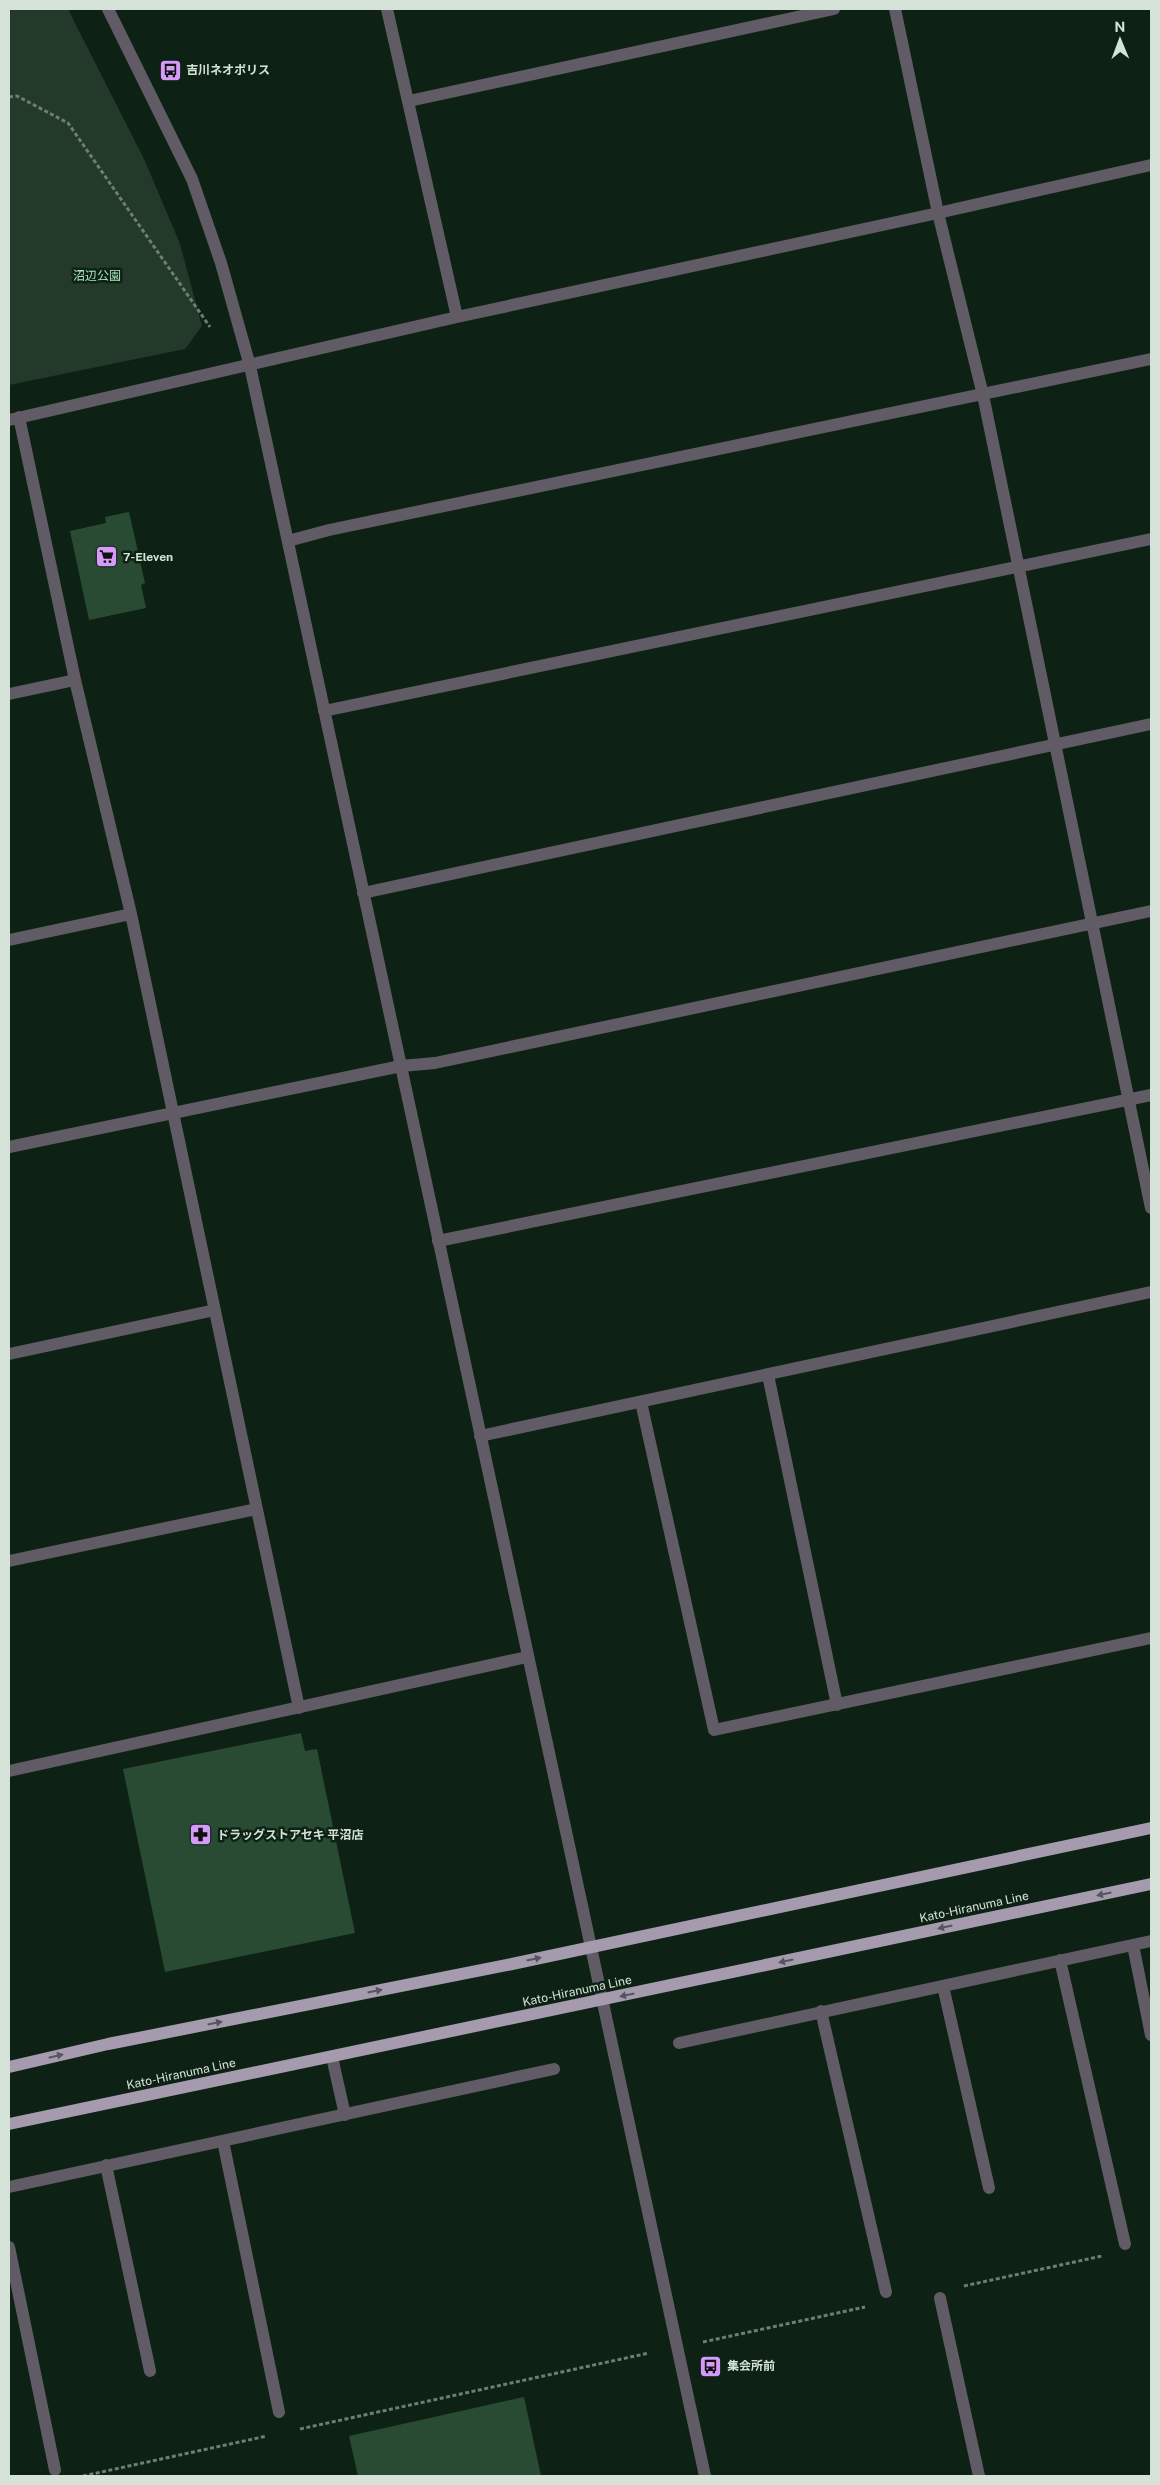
<svg xmlns="http://www.w3.org/2000/svg" width="1160" height="2485" font-family="'Public Sans','Noto Sans JP',sans-serif">
<style>
.green{fill:#23392a}
.building{fill:#294b34}
.lines{fill:none;stroke-linecap:round;stroke-linejoin:round}
.path{stroke:#6d7e72;stroke-width:3;stroke-dasharray:4 2.5;stroke-linecap:butt}
.minor{stroke:#615b65;stroke-width:12}
.major{stroke:#a69aae;stroke-width:12}
.oneway{fill:#525859}
.labels{text-anchor:middle;dominant-baseline:central;stroke-width:5;stroke-linejoin:round;paint-order:stroke}
.poi-label{font-size:12px;font-weight:bold;fill:#d5e2d8;stroke:#0d2214;text-anchor:start}
.park-label{font-size:12px;fill:#a7e5b9;stroke:#0d2214}
.street-label{font-size:12px;fill:#d5e2d8;stroke:#0d2214}
</style>
<rect width="100%" height="100%" fill="#0d2214"/>
<path class="green" d="M 9,9 L 68,9 L 78,29 L 145,161 L 180,244 L 202,326 L 185,349 L 9,385 Z"/>
<path class="building" d="M 129,512 L 145,583 L 141,585 L 146,608 L 89,620 L 70,531 L 106,523 L 105,517 Z
M 301,1733 L 305,1751 L 317,1749 L 355,1933 L 165,1972 L 123,1769 Z
M 524,2397 L 541,2476 L 358,2476 L 349,2436 Z"/>
<g class="lines">
<path class="path" d="M 9,97 L 17,96 L 68,123 L 210,327
M 964,2286 L 1102,2256
M 703,2342 L 865,2307
M 300,2429 L 649,2353
M 83,2476 L 267,2436"/>
<path class="minor" d="M 108,9 L 192,179 L 221,263 L 250,366 L 705,2476
M 387,9 L 457,317
M 895,9 L 938,213 L 983,395 L 1151,1208
M 409,101 L 834,9
M 19,417 L 75,680 L 131,914 L 299,1708
M 9,420 L 457,317 L 938,213 L 1151,165
M 288,541 L 329,530 L 1151,359
M 9,694 L 75,680
M 324,711 L 1151,539
M 363,893 L 1151,724
M 9,940 L 131,914
M 9,1147 L 401,1066 L 435,1063 L 1151,911
M 438,1241 L 1151,1095
M 9,1354 L 215,1310
M 768,1375 L 837,1705
M 641,1402 L 714,1730 L 1151,1638
M 480,1436 L 1151,1292
M 9,1561 L 256,1509
M 9,1771 L 527,1657
M 1133,1945 L 1151,2035
M 1060,1960 L 1125,2244
M 943,1986 L 989,2188
M 821,2011 L 886,2292
M 679,2043 L 1151,1941
M 332,2057 L 345,2115
M 223,2141 L 279,2412
M 106,2165 L 150,2371
M 9,2187 L 554,2069
M 9,2247 L 55,2470
M 940,2298 L 979,2476"/>
<path class="major" d="M 9,2067 L 108,2044 L 512,1964 L 1151,1828
M 9,2124 L 1151,1884"/>
</g>
<defs><path id="oneway-solid" d="M-6-.8H1V-3.2L6.5 0L1 3.2V.8H-6Z" transform="scale(1.25)"/></defs>
<g class="oneway">
<use href="#oneway-solid" transform="translate(1104 1894) rotate(168)"/>
<use href="#oneway-solid" transform="translate(945 1927) rotate(168)"/>
<use href="#oneway-solid" transform="translate(534 1959) rotate(-12)"/>
<use href="#oneway-solid" transform="translate(786 1961) rotate(168)"/>
<use href="#oneway-solid" transform="translate(375 1991) rotate(-11)"/>
<use href="#oneway-solid" transform="translate(627 1995) rotate(168)"/>
<use href="#oneway-solid" transform="translate(215 2023) rotate(-11)"/>
<use href="#oneway-solid" transform="translate(56 2056) rotate(-13)"/>
</g>
<defs>
<symbol id="bus-square" viewBox="-11 -11 22 22"><rect x="-9" y="-9" width="18" height="18" rx="4" fill="#d69bfa" stroke="#0d2214"/><path d="M-5-6H5V4H4V6H2V4H-2V6H-4V4H-5ZM-3.5-4V0h7V-4ZM-3.5 1.2v1.5H-2V1.2ZM2 1.2v1.5H3.5V1.2Z" fill="#111"/></symbol>
<symbol id="supermarket-square" viewBox="-11 -11 22 22"><rect x="-9" y="-9" width="18" height="18" rx="4" fill="#d69bfa" stroke="#0d2214"/><path d="M-6-5.5h2.5l.6 2H6L4.5 2H-2.5L-4.4-4H-6ZM-1.5 3.2a1.3 1.3 0 1 0 .1 0ZM3 3.2a1.3 1.3 0 1 0 .1 0Z" fill="#111"/></symbol>
<symbol id="pharmacy-square" viewBox="-11 -11 22 22"><rect x="-9" y="-9" width="18" height="18" rx="4" fill="#d69bfa" stroke="#0d2214"/><path d="M-2-6h4v4h4v4h-4v4h-4v-4h-4v-4h4Z" fill="#111"/></symbol>
</defs>
<g fill-rule="evenodd">
<use href="#bus-square" x="158" y="58" width="25" height="25"/>
<use href="#supermarket-square" x="94" y="544" width="25" height="25"/>
<use href="#pharmacy-square" x="188" y="1822" width="25" height="25"/>
<use href="#bus-square" x="698" y="2354" width="25" height="25"/>
</g>
<g class="labels">
<g class="poi-label">
<text x="186" y="70">吉川ネオポリス</text>
<text x="123" y="557">7-Eleven</text>
<text x="217" y="1835">ドラッグストアセキ 平沼店</text>
<text x="727" y="2366">集会所前</text>
</g>
<g class="park-label">
<text x="97" y="276">沼辺公園</text>
</g>
<g class="street-label">
<text transform="translate(974 1907) rotate(-12)">Kato-Hiranuma Line</text>
<text transform="translate(577 1991) rotate(-12)">Kato-Hiranuma Line</text>
<text transform="translate(181 2074) rotate(-12)">Kato-Hiranuma Line</text>
</g>
</g>
<rect width="1160" height="2485" fill="none" stroke="#d5e2d8" stroke-width="20"/>
<g transform="translate(1120 40) rotate(359)" stroke="#0d2214" stroke-width="4" paint-order="stroke">
<path d="M0-4L9 19L0 12L-9 19Z" fill="#d5e2d8"/>
<text y="-8" font-size="14" font-weight="bold" text-anchor="middle" fill="#d5e2d8">N</text>
</g>
</svg>
